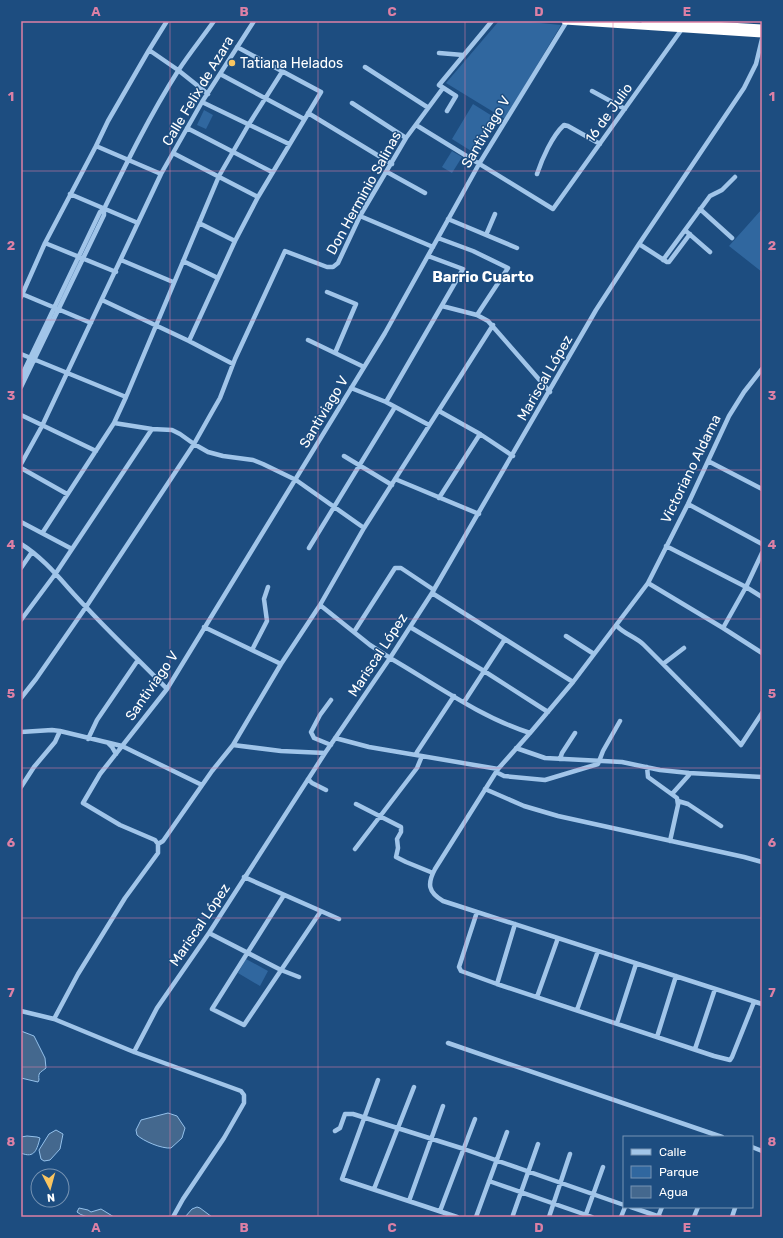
<svg xmlns="http://www.w3.org/2000/svg" width="783" height="1238" font-family="Rubik,sans-serif">
<style>
.green{fill:#30679f}
.water{fill:#44688e;stroke:#94c1eb}
.lines{fill:none;stroke-linecap:round;stroke-linejoin:round}
.minor{stroke:#a1c5e9;stroke-width:4.5}
.highway{stroke:#fff;stroke-width:7}
.grid{fill:none;stroke:#dd80a5;stroke-width:1;stroke-opacity:0.55}
.poi-dot{fill:#f9c560;stroke:#1d4d80;stroke-width:1.5}
.labels{text-anchor:middle;dominant-baseline:central;stroke-width:3;stroke-linejoin:round;paint-order:stroke}
.poi-label{font-size:14px;fill:#fff;stroke:#1d4d80;text-anchor:start}
.street-label{font-size:14px;fill:#fff;stroke:#1d4d80}
.neighbourhood-label{font-size:15px;font-weight:bold;fill:#fff;stroke:#1d4d80}
.neatline{fill:none;stroke:#dd80a5;stroke-width:1.5}
.grid-label{font-size:13px;text-anchor:middle;font-weight:bold;fill:#dd80a5}
</style>
<rect width="100%" height="100%" fill="#1d4d80"/>
<path class="green" d="M 499,21 L 519,21 L 561,25 L 505,119 L 446,83 Z
M 473,104 L 497,119 L 476,154 L 452,139 Z
M 204,110 L 213,115 L 206,129 L 197,125 Z
M 452,151 L 462,157 L 452,173 L 442,167 Z
M 762,209 L 762,272 L 729,246 Z
M 246,959 L 268,971 L 260,986 L 238,973 Z"/>
<path class="water" d="M 21,1031 L 34,1036 L 45,1058 L 46,1068 C 40,1073 38,1072 39,1080 L 38,1082 L 21,1078 Z
M 168,1113 L 177,1116 L 185,1128 L 182,1138 L 171,1148 C 162,1149 143,1141 137,1135 L 136,1130 L 141,1120 Z
M 56,1130 L 63,1134 L 60,1149 L 50,1160 L 44,1161 L 41,1159 L 39,1150 L 49,1134 Z
M 27,1136 L 37,1137 L 40,1138 C 37,1149 35,1159 21,1153 L 21,1137 Z
M 197,1207 L 200,1208 L 212,1217 L 185,1217 L 192,1209 Z
M 79,1208 L 88,1210 L 91,1212 L 101,1209 L 114,1217 C 103,1217 86,1220 77,1212 Z"/>
<g class="lines">
<path class="minor" d="M 149,50 L 178,70 L 208,94
M 439,53 L 463,55
M 365,67 L 427,107
M 220,74 L 304,119
M 592,91 L 625,109
M 202,102 L 289,144
M 352,103 L 406,138
M 447,111 L 456,96 L 439,85 L 492,21
M 308,113 L 392,164
M 416,125 L 553,209 L 682,29
M 187,128 L 272,172
M 96,146 L 161,174
M 173,153 L 258,197
M 387,172 L 425,193
M 537,174 C 542,159 552,136 564,125 L 568,126 L 600,144
M 70,194 L 138,223
M 104,209 C 127,162 150,115 178,71 C 189,54 202,38 214,21
M 700,209 L 732,238
M 360,216 L 433,247
M 448,219 L 517,248
M 199,223 L 235,241
M 687,232 L 710,252
M 486,235 L 495,214
M 438,238 L 473,251 L 508,268 L 477,315
M 45,243 L 116,272
M 639,244 L 667,262 L 669,262 L 690,234
M 121,260 L 173,282
M 663,260 L 710,196 L 722,190 L 735,177
M 183,261 L 218,278
M 327,292 L 356,304 L 335,353
M 22,294 L 91,323
M 21,297 L 45,243 L 96,146 L 108,121 L 149,50 L 167,21
M 102,300 L 189,341 L 233,364
M 442,306 L 477,315 L 488,321 L 550,392
M 308,340 L 364,367
M 189,341 L 235,241 L 258,197 L 321,92 L 237,47
M 21,354 L 126,397
M 762,369 L 744,392 L 729,416 L 688,504 L 648,583 L 573,682 L 530,733 L 498,769 L 435,869 C 427,884 428,892 443,901 L 762,1004
M 21,377 L 100,212 L 104,209 L 104,215 L 21,387
M 351,388 L 386,402 L 429,425
M 386,402 L 463,269 L 428,256
M 439,411 L 480,434 L 513,456
M 21,415 L 96,451
M 114,423 L 152,429 L 172,430 L 180,434 L 194,444 L 208,452 L 223,456 L 253,460 L 263,464 L 296,480 L 364,528
M 344,456 L 392,485
M 708,461 L 762,489
M 21,464 L 42,426 L 161,174 L 202,102 L 254,21
M 21,468 L 67,494
M 395,479 L 479,514
M 439,498 L 480,434
M 688,504 L 762,544
M 21,522 L 72,549
M 43,532 L 114,423 L 126,397 L 219,176 L 249,124 L 282,72
M 21,544 C 47,560 66,587 87,608 C 113,636 141,662 167,689
M 666,546 L 746,587 L 762,597
M 309,548 L 395,407
M 21,568 L 32,552
M 648,583 L 723,628 L 762,653
M 432,593 L 573,682
M 320,605 L 370,645 L 390,658
M 21,620 L 56,573 L 152,429
M 617,626 C 624,634 636,637 644,645 C 677,678 710,711 741,745 L 762,713
M 204,627 L 281,664
M 410,627 L 484,671 L 548,712
M 723,628 L 746,587 L 762,553
M 354,632 L 395,568 L 401,568 L 434,590
M 566,636 L 594,654
M 252,650 L 267,621 L 264,599 L 268,587
M 390,658 C 435,684 480,717 530,733
M 663,664 L 684,648
M 21,698 L 36,679 L 86,607 L 194,444 L 212,412 L 220,398 L 235,359 L 285,251 L 327,267 L 333,267 L 338,263 L 360,216 L 406,138 L 443,88
M 331,700 L 320,715 L 311,732 L 314,738 L 331,745
M 464,702 L 505,639
M 21,732 L 52,730 L 60,731 L 122,746 L 202,785
M 335,738 L 369,747 L 498,769
M 88,739 L 97,720 L 138,660
M 108,743 L 112,747 L 116,754
M 233,745 L 281,751 L 325,753
M 516,748 L 545,758 L 622,762 L 660,770 L 689,773 L 762,777
M 416,755 L 417,752 L 454,696
M 560,759 L 562,753 L 575,733
M 647,767 L 648,777 L 677,798 L 678,805 L 670,841
M 496,772 L 504,776 L 545,780 L 598,764 L 603,751 L 620,721
M 308,779 L 312,783 L 326,790
M 21,787 L 34,767 L 55,742 L 60,731
M 485,789 L 524,806 L 558,816 L 744,857 L 762,862
M 672,794 L 689,775 L 689,773
M 678,801 L 688,804 L 721,826
M 356,804 L 401,827 L 401,832 L 397,839 L 398,848 L 396,857 L 406,862 L 433,873
M 158,844 L 163,841 L 212,771 L 233,745 L 281,664 L 320,605 L 364,528 L 493,325
M 355,849 L 417,768 L 422,756
M 244,877 L 339,919
M 284,895 L 212,1009 L 244,1025 L 321,911
M 477,912 L 459,967 L 461,971 L 497,984 L 714,1056 L 730,1060 L 732,1057 L 754,1002
M 209,933 L 281,970 L 299,977
M 497,984 L 515,924
M 537,997 L 558,938
M 577,1010 L 598,951
M 21,1011 L 54,1019 L 134,1052 L 241,1091 L 244,1095 L 244,1103 L 224,1138 L 183,1199 L 173,1217
M 54,1019 L 78,974 L 125,898 L 158,853 L 158,844 L 155,840 L 120,825 L 83,803 L 100,774 L 167,689 L 385,333 L 479,164 L 567,21
M 617,1023 L 636,964
M 657,1037 L 676,976
M 448,1043 L 722,1137
M 695,1049 L 715,989
M 134,1052 L 157,1008 L 209,933 L 325,753 L 390,658 L 432,593 L 596,310 L 639,244 L 744,88 L 756,64 L 762,39
M 378,1080 L 342,1179 L 457,1217
M 335,1131 L 340,1128 L 345,1114 L 353,1114 L 464,1149 L 624,1205
M 752,1147 L 762,1151
M 489,1181 L 592,1217
M 374,1189 L 414,1087
M 409,1201 L 443,1106
M 631,1207 L 660,1217
M 440,1211 L 475,1119
M 513,1215 L 538,1144
M 476,1217 L 507,1132
M 549,1217 L 570,1154
M 585,1217 L 603,1167
M 621,1217 L 625,1207
M 658,1217 L 662,1207
M 694,1217 L 698,1207
M 732,1217 L 735,1208"/>
<path class="highway" d="M 565,21 L 762,34
M 645,21 L 762,28"/>
</g>
<path class="grid" d="M 170,21 L 170,1217M 318,21 L 318,1217M 465,21 L 465,1217M 613,21 L 613,1217M 21,171 L 762,171M 21,320 L 762,320M 21,470 L 762,470M 21,619 L 762,619M 21,768 L 762,768M 21,918 L 762,918M 21,1067 L 762,1067"/>
<circle class="poi-dot" cx="232" cy="63" r="4"/>
<g class="labels">
<g class="poi-label">
<text x="240" y="63">Tatiana Helados</text>
</g>
<g class="street-label">
<text transform="translate(198 91) rotate(-59)">Calle Felix de Azara</text>
<text transform="translate(609 113) rotate(-54)">16 de Julio</text>
<text transform="translate(486 132) rotate(-59)">Santiviago V</text>
<text transform="translate(364 193) rotate(-61)">Don Herminio Salinas</text>
<text transform="translate(545 378) rotate(-60)">Mariscal López</text>
<text transform="translate(324 412) rotate(-59)">Santiviago V</text>
<text transform="translate(691 469) rotate(-64)">Victoriano Aldama</text>
<text transform="translate(378 655) rotate(-57)">Mariscal López</text>
<text transform="translate(152 686) rotate(-55)">Santiviago V</text>
<text transform="translate(200 925) rotate(-56)">Mariscal López</text>
</g>
<g class="neighbourhood-label">
<text x="483" y="277">Barrio Cuarto</text>
</g>
</g>
<rect width="783" height="1238" fill="none" stroke="#1d4d80" stroke-width="44"/>
<rect x="623" y="1136" width="130" height="72" fill="#1d4d80" stroke="#7794b3"/>
<rect x="631" y="1149" width="20" height="6" fill="#a1c5e9" stroke="#7794b3"/>
<text x="659" y="1156" font-size="12" fill="#ffffff">Calle</text>
<rect x="631" y="1166" width="20" height="12" fill="#30679f" stroke="#7794b3"/>
<text x="659" y="1176" font-size="12" fill="#ffffff">Parque</text>
<rect x="631" y="1186" width="20" height="12" fill="#44688e" stroke="#7794b3"/>
<text x="659" y="1196" font-size="12" fill="#ffffff">Agua</text>
<g transform="translate(50 1188) rotate(174)"><circle r="19" fill="#1d4d80" stroke="#7794b3"/>
<path d="M0-3L7 15L0 10L-7 15Z" fill="#f9c560"/>
<text y="-6" font-size="11" font-weight="bold" text-anchor="middle" fill="#ffffff">N</text>
</g>
<rect x="22" y="22" width="739" height="1194" class="neatline"/>
<g class="grid-label">
<text x="96" y="16">A</text>
<text x="244" y="16">B</text>
<text x="392" y="16">C</text>
<text x="539" y="16">D</text>
<text x="687" y="16">E</text>
<text x="11" y="101">1</text>
<text x="772" y="101">1</text>
<text x="11" y="250">2</text>
<text x="772" y="250">2</text>
<text x="11" y="400">3</text>
<text x="772" y="400">3</text>
<text x="11" y="549">4</text>
<text x="772" y="549">4</text>
<text x="11" y="698">5</text>
<text x="772" y="698">5</text>
<text x="11" y="847">6</text>
<text x="772" y="847">6</text>
<text x="11" y="997">7</text>
<text x="772" y="997">7</text>
<text x="11" y="1146">8</text>
<text x="772" y="1146">8</text>
<text x="96" y="1232">A</text>
<text x="244" y="1232">B</text>
<text x="392" y="1232">C</text>
<text x="539" y="1232">D</text>
<text x="687" y="1232">E</text>
</g>
</svg>
